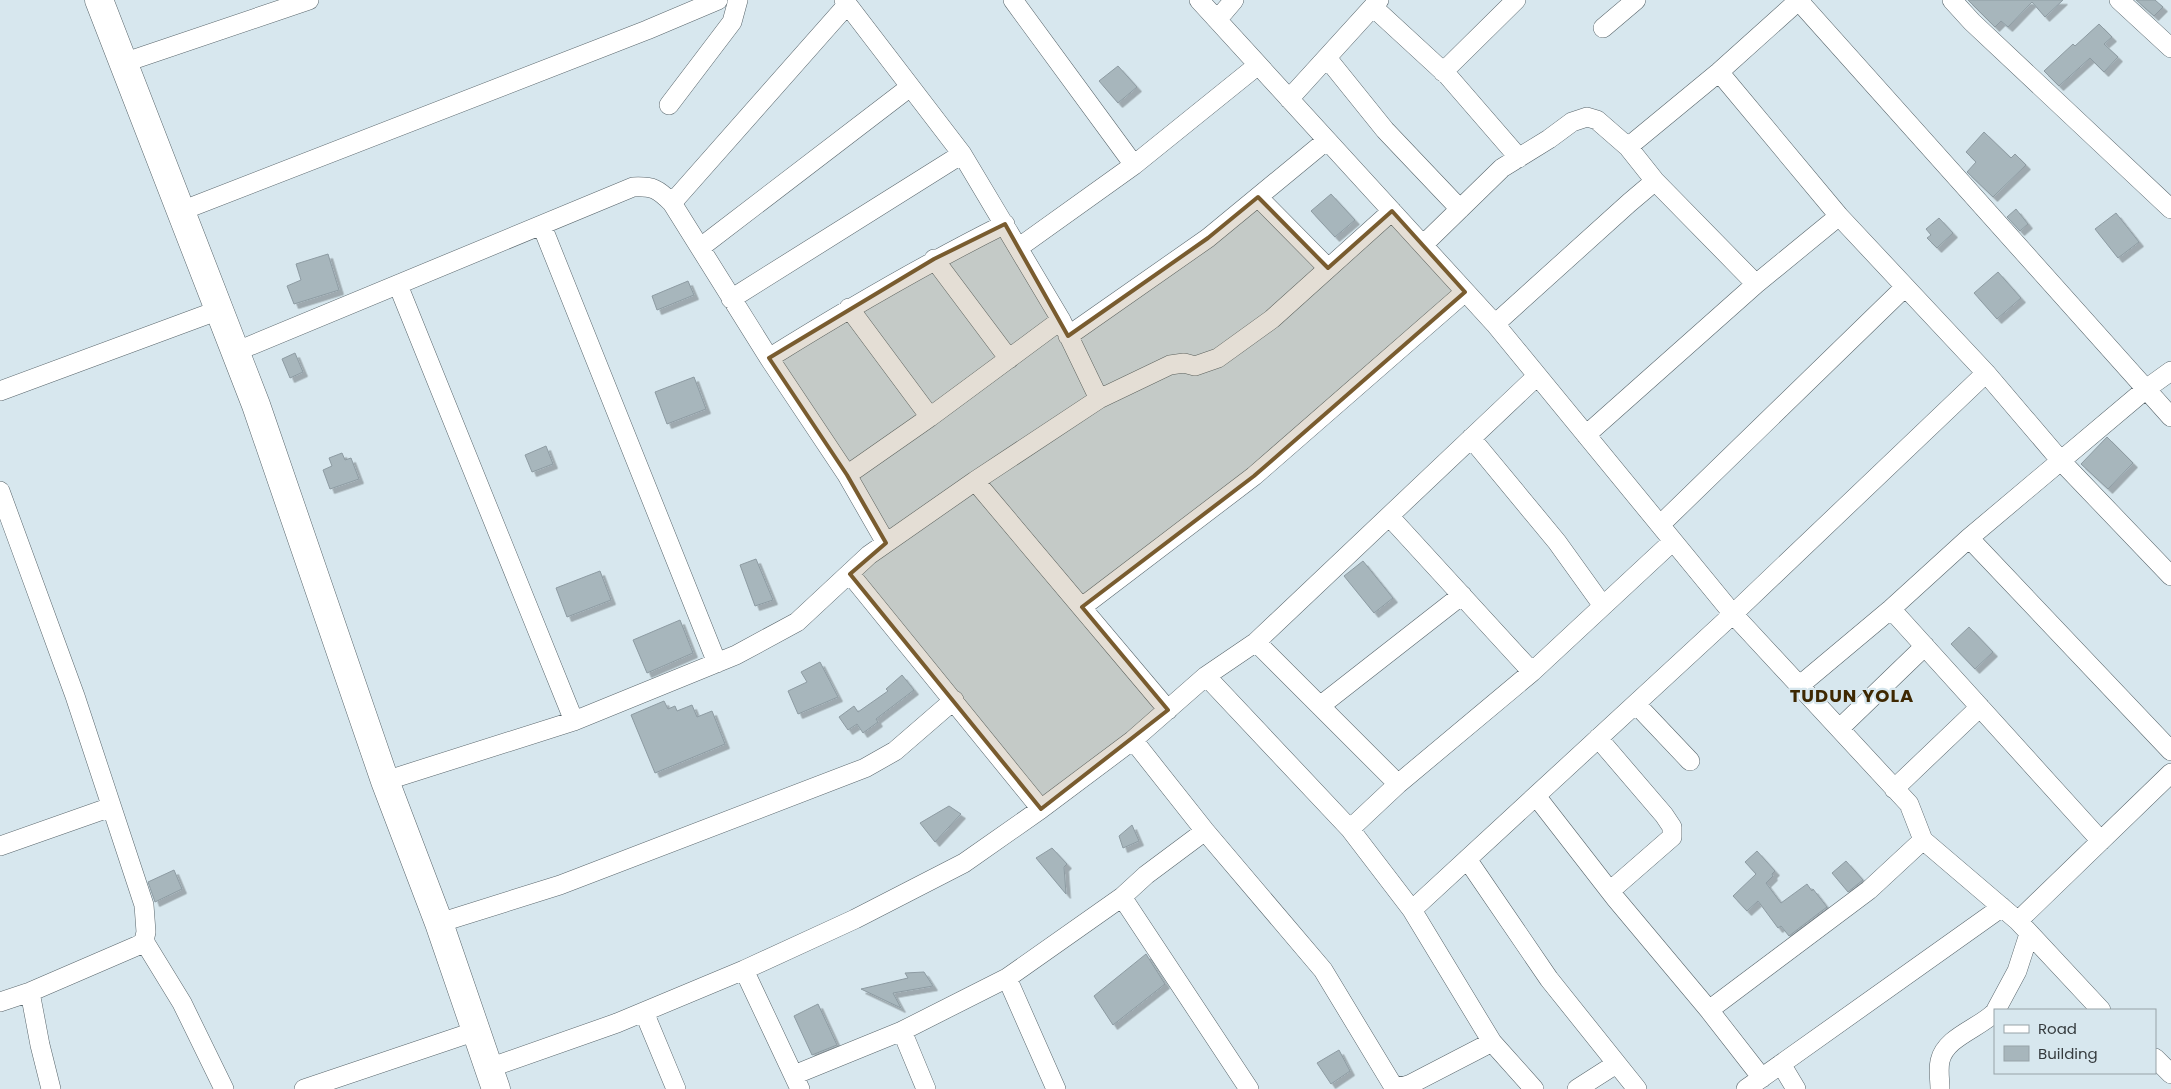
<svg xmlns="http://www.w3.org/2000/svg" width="2171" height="1089" font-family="Poppins,sans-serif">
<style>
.building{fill:#a7b6bc;stroke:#8d9ba2;filter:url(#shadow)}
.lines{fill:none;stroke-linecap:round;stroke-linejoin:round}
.street-casing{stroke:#58656b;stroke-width:20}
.secondary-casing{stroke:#58656b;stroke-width:29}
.street{stroke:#fff;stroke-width:19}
.secondary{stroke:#fff;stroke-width:28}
.marked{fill:#795c2f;fill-opacity:0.2;stroke:#795c2f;stroke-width:4;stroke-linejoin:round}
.labels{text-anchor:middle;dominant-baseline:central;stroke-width:4.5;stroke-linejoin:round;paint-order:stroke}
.district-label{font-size:18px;font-weight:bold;letter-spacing:1px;fill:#3e2802;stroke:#d7e7ee}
</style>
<defs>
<filter id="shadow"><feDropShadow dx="4.5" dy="4.5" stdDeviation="0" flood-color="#0004"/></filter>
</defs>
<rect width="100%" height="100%" fill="#d7e7ee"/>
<path class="building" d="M 1968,0 L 2063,0 L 2045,17 L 2032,2 L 2008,27 L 2001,21 L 1995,27 Z
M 2136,0 L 2155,0 L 2163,7 L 2154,16 Z
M 2099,24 L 2112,37 L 2104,44 L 2118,57 L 2104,72 L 2090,58 L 2059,86 L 2044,71 L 2073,44 L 2075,46 Z
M 1118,66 L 1137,87 L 1118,103 L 1099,81 Z
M 1984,132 L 2011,158 L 2015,154 L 2026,165 L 1993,197 L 1967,172 L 1976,162 L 1966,152 Z
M 1331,194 L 1355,220 L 1335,237 L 1311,211 Z
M 2016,209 L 2028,224 L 2020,231 L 2007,217 Z
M 2116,213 L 2139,242 L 2118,258 L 2095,229 Z
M 1939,218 L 1953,233 L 1937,248 L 1927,238 L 1931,235 L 1926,229 Z
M 328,254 L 339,290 L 294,304 L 287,286 L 301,280 L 296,264 Z
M 1998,272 L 2021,298 L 1997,319 L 1974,293 Z
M 688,281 L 694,295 L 657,310 L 652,296 Z
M 295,353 L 303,372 L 290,378 L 282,359 Z
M 694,377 L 706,409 L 667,424 L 655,392 Z
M 2107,437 L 2133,463 L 2108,489 L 2081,464 Z
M 546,446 L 553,464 L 532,472 L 525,455 Z
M 342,453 L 345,460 L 351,458 L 359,479 L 330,489 L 323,470 L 332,466 L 329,458 Z
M 756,559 L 773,600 L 755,606 L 740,565 Z
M 1363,561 L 1393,598 L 1374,613 L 1344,576 Z
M 600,571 L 611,600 L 567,617 L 556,588 Z
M 680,620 L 693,653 L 647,673 L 633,640 Z
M 1969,627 L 1993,652 L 1975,669 L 1951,644 Z
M 820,662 L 838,697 L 798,714 L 788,691 L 807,682 L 801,672 Z
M 902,675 L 914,690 L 876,719 L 878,722 L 863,733 L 857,724 L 848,730 L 839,717 L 854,706 L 858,712 L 888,691 L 886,689 Z
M 664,701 L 668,709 L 675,706 L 677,711 L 692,705 L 697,717 L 712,711 L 725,744 L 655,773 L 631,715 Z
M 949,806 L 961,814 L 935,842 L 920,823 Z
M 1132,825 L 1139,841 L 1123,848 L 1119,836 Z
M 1052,848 L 1067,864 L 1064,867 L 1066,894 L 1036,858 Z
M 1757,851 L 1775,871 L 1772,874 L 1773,876 L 1766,883 L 1781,903 L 1807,884 L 1812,891 L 1813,889 L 1827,907 L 1789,936 L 1781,926 L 1778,928 L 1758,901 L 1747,911 L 1733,896 L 1756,874 L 1745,862 Z
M 1846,861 L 1863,880 L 1848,892 L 1832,873 Z
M 174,870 L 182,889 L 155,902 L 148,882 Z
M 1146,954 L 1165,984 L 1113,1025 L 1094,996 Z
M 924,972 L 933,986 L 893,993 L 901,1008 L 861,989 L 908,978 L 905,973 Z
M 818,1004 L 837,1045 L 812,1055 L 794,1016 Z
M 1339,1050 L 1350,1071 L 1331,1084 L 1317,1063 Z"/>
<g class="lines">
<defs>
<path id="street" d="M 844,0 L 962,154 L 1061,320 L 1099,399
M 1013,0 L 1134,165
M 1199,0 L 1495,324 L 1733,614 L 1909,804 L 1923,840 L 2018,921 L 2101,1010
M 1798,0 L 2171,417
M 1952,0 L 1972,22 L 2171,209
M 2119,0 L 2171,48
M 1373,7 L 1448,76 L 1519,158
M 1217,20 L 1234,0
M 1603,28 L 1636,0
M 1327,58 L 1385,130 L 1460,209
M 123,63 L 309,0
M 1443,72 L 1516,0
M 1719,72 L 1839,216 L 1986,373 L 2061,461 L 2171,576
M 1289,99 L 1379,0
M 669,105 L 732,22 L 738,0
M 1628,147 L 1719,72 L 1798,1
M 1258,197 L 1328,268
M 672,203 L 847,5
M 181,211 L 647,30 L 718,0
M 542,226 L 717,663
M 1423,245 L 1502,168 L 1549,139 L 1572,122 L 1587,117 L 1597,120 L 1628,147 L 1655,181 L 1756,284
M 701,247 L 910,87
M 1018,248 L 1134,165 L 1258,65
M 934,259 L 1009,359
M 398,285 L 574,721
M 731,299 L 962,154
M 849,308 L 930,417
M 1495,324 L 1629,203 L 1655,181
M 1068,336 L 1208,238 L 1327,140
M 235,352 L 633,187 C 653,186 658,189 672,203 L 769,358 L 847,475 L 886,543
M 769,358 C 846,310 923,265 1005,224
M 0,391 L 219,310
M 1586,435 L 1756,284 L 1839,216
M 1471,438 L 1557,542 L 1603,606
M 847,475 L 930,417 L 1061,320
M 975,481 L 1168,710
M 0,491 L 75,696 L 144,905 L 146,932 L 144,941 L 139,945 L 30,992 L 0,1002
M 1389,516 L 1532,672
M 1660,525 L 1905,287
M 1969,538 L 2171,751
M 850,574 L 1041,809
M 1082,607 L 1254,476 L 1465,292
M 1891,609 L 2101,841
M 1256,642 L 1398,784
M 1206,676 L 1350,829 L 1412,910 L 1492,1042 L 1534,1089
M 1799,686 L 1891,609 L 1969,538 L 2146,389 L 2171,371
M 1636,704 L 1690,761
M 1320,706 L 1462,595
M 1840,728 L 1925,646
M 1598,738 L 1664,815 L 1672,827 L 1672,837 L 1610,891
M 1133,740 L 1205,831 L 1323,970 L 1392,1084 L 1402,1087 L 1411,1084 L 1492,1042
M 385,781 L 574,721 L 736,655 L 797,622 L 869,555 L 975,481 L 1099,399 L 1170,365 L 1184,363 L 1195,366 L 1218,358 L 1272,319 L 1392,211
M 1894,789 L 1980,707
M 1536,796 L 1616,899 L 1709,1010 L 1762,1078
M 1350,829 L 1398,784 L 1532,672 L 1673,541
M 0,846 L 111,807
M 1467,859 L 1549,979 L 1637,1089
M 1122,897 L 1249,1089
M 1412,910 L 1733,614 L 1986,373
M 2018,921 L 2171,773
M 439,923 L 560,885 L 865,768 L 895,751 L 954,700
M 144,941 L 182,1003 L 224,1089
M 744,970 L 800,1089
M 1007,978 L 1056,1089
M 30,992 L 40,1045 L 51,1089
M 1709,1010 L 1869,890 L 1923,840
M 1996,1010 L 2017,971 L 2029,934
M 644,1012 L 676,1089
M 902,1031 L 926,1089
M 2155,1058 L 2171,1074
M 1781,1064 L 1796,1089
M 489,1068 L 617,1023 L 744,970 L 855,919 L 964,863 L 1041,809 L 1133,740 L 1206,676 L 1256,642 L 1537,376
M 794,1075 L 902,1031 L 1007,978 L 1122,897 L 1146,875 L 1205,831
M 304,1089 L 476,1031
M 1577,1089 L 1616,1064
M 1746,1089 L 2002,907
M 1940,1089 C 1940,1080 1938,1070 1940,1061 C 1945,1037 1980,1028 1995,1012"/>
<path id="secondary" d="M 99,0 L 256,405 L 385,781 L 439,923 L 496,1089"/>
</defs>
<use href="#street" class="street-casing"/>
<use href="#secondary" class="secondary-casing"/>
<use href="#street" class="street"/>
<use href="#secondary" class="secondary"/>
</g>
<path class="marked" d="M 1258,197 L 1328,268 L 1392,211 L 1465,292 L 1254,476 L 1082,607 L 1168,710 L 1041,809 L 850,574 L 886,543 L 847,475 L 769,358 L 934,259 L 1005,224 L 1068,336 L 1208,238 Z"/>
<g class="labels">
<g class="district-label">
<text x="1852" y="695">TUDUN YOLA</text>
</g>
</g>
<rect x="1994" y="1009" width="162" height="65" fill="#d7e7ee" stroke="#97a3a8"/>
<rect x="2004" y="1025" width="25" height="8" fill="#ffffff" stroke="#97a3a8"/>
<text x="2038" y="1034" font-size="15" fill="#363c3f">Road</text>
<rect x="2004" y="1046" width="25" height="15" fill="#a7b6bc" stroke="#97a3a8"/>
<text x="2038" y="1059" font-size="15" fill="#363c3f">Building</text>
</svg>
